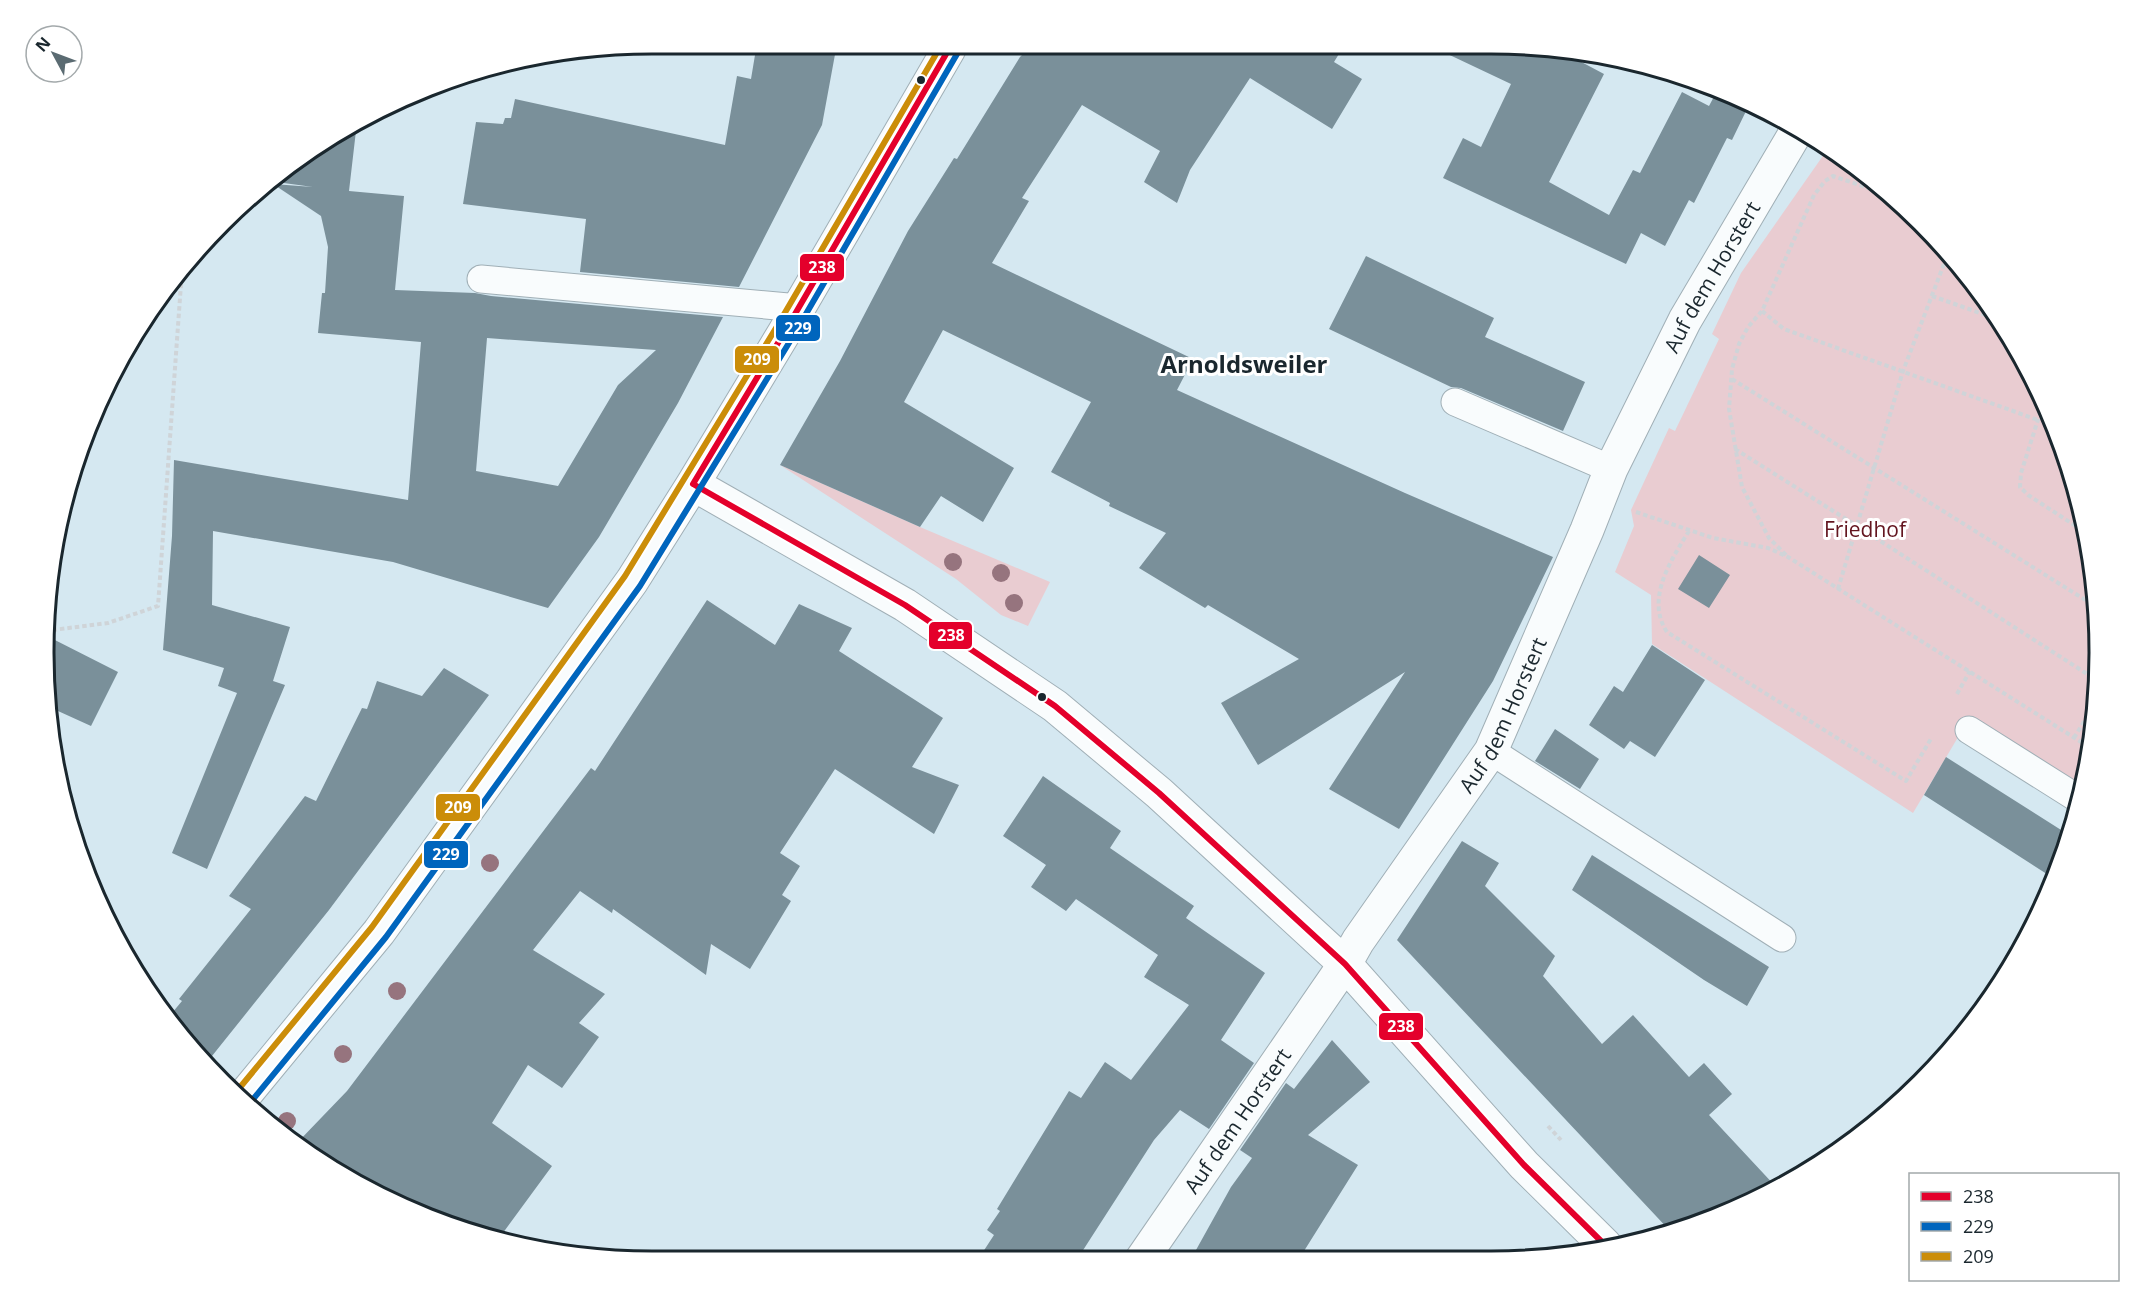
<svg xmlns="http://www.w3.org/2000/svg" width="2143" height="1305" font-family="'Open Sans',sans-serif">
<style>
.green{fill:#e9ccd1}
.building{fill:#7a909a;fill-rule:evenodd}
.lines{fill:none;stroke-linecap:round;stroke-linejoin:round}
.lane-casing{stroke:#a0afb6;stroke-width:29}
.street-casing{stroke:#a0afb6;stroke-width:35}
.secondary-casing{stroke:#a0afb6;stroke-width:35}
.path{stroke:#cfd4d8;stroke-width:4;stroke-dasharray:4.5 3;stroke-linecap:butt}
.lane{stroke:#f9fcfd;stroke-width:27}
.street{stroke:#f9fcfd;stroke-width:33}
.secondary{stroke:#f9fcfd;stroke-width:33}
.bus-1-casing{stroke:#fff;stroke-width:10}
.bus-2-casing{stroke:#fff;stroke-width:10}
.bus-3-casing{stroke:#fff;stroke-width:10}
.bus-1{stroke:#e4002b;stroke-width:6}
.bus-2{stroke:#0065bd;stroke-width:6}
.bus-3{stroke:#cb8d09;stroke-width:6}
.tree{fill:#96747e}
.bus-dot{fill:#1a272e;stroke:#fff;stroke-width:2}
.labels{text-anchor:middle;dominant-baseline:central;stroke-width:6;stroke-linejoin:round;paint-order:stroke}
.street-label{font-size:21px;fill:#1a272e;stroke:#fff}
.park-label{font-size:21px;fill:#63151f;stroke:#fff}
.quarter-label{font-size:24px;font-weight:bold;fill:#1a272e;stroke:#fff}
.rim{fill:none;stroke:#1a272e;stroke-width:3}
.line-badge{stroke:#fff;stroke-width:2}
.badge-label{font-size:16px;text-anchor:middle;font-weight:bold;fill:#fff}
</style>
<rect width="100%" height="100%" fill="#d5e8f1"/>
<path class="green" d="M 1827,150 L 1861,169 L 1948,251 L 2018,348 L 2067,456 L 2094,573 L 2098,692 L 2083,787 L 1970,717 L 1913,813 L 1652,644 L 1651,595 L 1615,572 L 1634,526 L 1631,510 L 1669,428 L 1675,431 L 1719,339 L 1712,334 L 1741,273 Z
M 780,465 L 920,527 L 1050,582 L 1028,626 L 1001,615 L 956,579 Z"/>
<path class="building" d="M 756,49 L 836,49 L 822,125 L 739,287 L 580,272 L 586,219 L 463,204 L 476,122 L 503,124 L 505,118 L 511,118 L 515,99 L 725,145 L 737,76 L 751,79 Z
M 1028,49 L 1342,49 L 1334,62 L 1362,79 L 1332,129 L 1250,78 L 1190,170 L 1177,203 L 1144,182 L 1160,151 L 1082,105 L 1022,198 L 1029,201 L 992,263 L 1193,359 L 1177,390 L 1405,493 L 1553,557 L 1493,681 L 1399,829 L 1329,789 L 1405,672 L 1258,765 L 1221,703 L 1299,659 L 1208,605 L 1205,608 L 1139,568 L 1166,533 L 1109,506 L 1110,503 L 1051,472 L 1091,402 L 943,330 L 904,402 L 1014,468 L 983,522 L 941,496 L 920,527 L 780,465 L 840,361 L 908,231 L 954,158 L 957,159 L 1020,57 Z
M 1437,49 L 1557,49 L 1604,74 L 1549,182 L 1609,215 L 1633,170 L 1640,173 L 1682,92 L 1709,106 L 1717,91 L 1748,107 L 1732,140 L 1727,138 L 1694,203 L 1689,200 L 1665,246 L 1641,233 L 1626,264 L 1443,178 L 1463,138 L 1481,147 L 1511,84 Z
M 357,122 L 349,191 L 404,196 L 395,290 L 475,293 L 491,296 L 723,317 L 678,403 L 599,537 L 548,608 L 393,562 L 213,531 L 212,605 L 290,627 L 273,681 L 285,685 L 207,869 L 172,853 L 237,693 L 218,686 L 224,668 L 163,650 L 172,536 L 174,460 L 408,500 L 421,342 L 318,333 L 322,293 L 325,293 L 328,247 L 321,216 L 273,184 L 313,187 L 269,181 L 282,169 ZM 487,338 L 656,350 L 618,385 L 558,486 L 476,471 Z
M 1366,256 L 1494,318 L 1485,337 L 1585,382 L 1563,431 L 1461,388 L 1451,387 L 1329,329 Z
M 1699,555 L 1730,575 L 1709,608 L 1678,589 Z
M 707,600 L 775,645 L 799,604 L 852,628 L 839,651 L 943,718 L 912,767 L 959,785 L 934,834 L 835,769 L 780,853 L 800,866 L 782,895 L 791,901 L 750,969 L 711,944 L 706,975 L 613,909 L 612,913 L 580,891 L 533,950 L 605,994 L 579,1023 L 599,1037 L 562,1088 L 528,1065 L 492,1123 L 552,1166 L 500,1237 L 420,1215 L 296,1144 L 347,1091 L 591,768 L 595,771 Z
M 45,635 L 118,672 L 91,726 L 47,706 L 44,652 Z
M 1652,645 L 1705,680 L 1655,757 L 1630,741 L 1624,749 L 1589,725 L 1614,686 L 1623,692 Z
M 444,668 L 489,695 L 329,910 L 208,1061 L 167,1019 L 182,1001 L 179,999 L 251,909 L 229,896 L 305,796 L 316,801 L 362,708 L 367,709 L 377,681 L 422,696 Z
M 1555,729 L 1599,759 L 1580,789 L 1535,761 Z
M 1946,757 L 2069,835 L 2053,878 L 1924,795 Z
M 1043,776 L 1121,831 L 1110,848 L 1194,906 L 1186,918 L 1265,973 L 1221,1040 L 1254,1063 L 1209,1129 L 1180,1110 L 1154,1140 L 1078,1258 L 979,1258 L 994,1235 L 987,1230 L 1000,1211 L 997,1209 L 1069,1091 L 1081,1098 L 1105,1062 L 1131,1080 L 1189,1005 L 1144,977 L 1158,955 L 1076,899 L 1066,911 L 1031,887 L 1046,865 L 1003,836 Z
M 1462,841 L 1499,863 L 1485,886 L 1555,956 L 1543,976 L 1602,1044 L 1633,1015 L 1689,1077 L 1704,1063 L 1732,1094 L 1709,1115 L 1777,1188 L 1686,1229 L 1671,1232 L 1397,940 Z
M 1592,855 L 1769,967 L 1747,1006 L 1704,980 L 1572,890 Z
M 1332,1040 L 1370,1082 L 1308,1135 L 1358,1165 L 1299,1259 L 1191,1259 L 1231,1187 L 1252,1158 L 1240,1150 L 1286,1083 L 1294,1089 Z"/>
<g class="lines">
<defs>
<path id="lane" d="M 481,279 L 799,308
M 1455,402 L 1611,469
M 1969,730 L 2080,800
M 1491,751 L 1782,938"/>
<g id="street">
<path id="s1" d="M 1142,1259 L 1345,964 L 1358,941 L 1491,751 L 1587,530 L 1611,469 L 1685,320 L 1796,132"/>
</g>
<path id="secondary" d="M 693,484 L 905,605 L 1055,706 L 1159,793 L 1345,964 L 1524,1165 L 1605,1245
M 243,1097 L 379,932 L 632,581 L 693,484 L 784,333 L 949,49"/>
</defs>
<use href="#lane" class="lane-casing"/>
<use href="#street" class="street-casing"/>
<use href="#secondary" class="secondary-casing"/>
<path class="path" d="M 1932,296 L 1997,319
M 1762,311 L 1784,329 L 2038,420
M 1732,379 L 2095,606
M 2043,404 L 2021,473 L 2020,487 L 2028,495 L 2085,532
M 1735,449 L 1857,526 L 2098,681
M 1636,512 L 1713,538 L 1768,548 L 1788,557 L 2089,747
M 1689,531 C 1671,560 1645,599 1667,632 L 1906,781 L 1932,737
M 1786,555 L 1769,538 L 1742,487 L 1729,409 L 1732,369 L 1739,344 L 1748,327 L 1762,311 L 1814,195 L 1825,181 L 1833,176 L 1889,195
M 1838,589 L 1903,371 L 1949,251
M 45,631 L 108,623 L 158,606 L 182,270
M 1957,694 L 1970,671
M 2074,738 L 2097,700
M 1548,1126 L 1561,1140"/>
<use href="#lane" class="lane"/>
<use href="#street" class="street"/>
<use href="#secondary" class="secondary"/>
<defs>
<path id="bus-1" d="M 693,484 L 905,605 L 1055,706 L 1159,793 L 1345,964 L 1524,1165 L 1605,1245
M 693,484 L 784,333 L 949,49"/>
<path id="bus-2" d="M 250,1103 L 386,937 L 640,586 L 792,338 L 957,54"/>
<path id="bus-3" d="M 237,1091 L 372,927 L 625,576 L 776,328 L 939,49"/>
</defs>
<use href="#bus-1" class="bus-1-casing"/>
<use href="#bus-2" class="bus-2-casing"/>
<use href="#bus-3" class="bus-3-casing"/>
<use href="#bus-1" class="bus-1"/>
<use href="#bus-2" class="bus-2"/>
<use href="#bus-3" class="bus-3"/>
</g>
<g class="tree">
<circle cx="953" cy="562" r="9"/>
<circle cx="1001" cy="573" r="9"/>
<circle cx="1014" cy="603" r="9"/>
<circle cx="490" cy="863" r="9"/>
<circle cx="397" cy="991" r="9"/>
<circle cx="343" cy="1054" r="9"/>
<circle cx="287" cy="1121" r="9"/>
</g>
<g class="bus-dot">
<circle cx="921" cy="80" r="5"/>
<circle cx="1042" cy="697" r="5"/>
</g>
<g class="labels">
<g class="street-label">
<text stroke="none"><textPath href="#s1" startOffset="1140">Auf dem Horstert</textPath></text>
<text stroke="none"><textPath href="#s1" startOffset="654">Auf dem Horstert</textPath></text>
<text stroke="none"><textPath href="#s1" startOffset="168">Auf dem Horstert</textPath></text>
</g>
<g class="park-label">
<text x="1865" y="529">Friedhof</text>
</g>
<g class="quarter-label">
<text x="1244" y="363">Arnoldsweiler</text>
</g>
</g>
<path d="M0 0H2143V1305H0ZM652 54H1491A598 598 0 0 1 2089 652V653A598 598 0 0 1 1491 1251H652A598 598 0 0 1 54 653V652A598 598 0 0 1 652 54Z" fill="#fff" fill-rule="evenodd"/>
<path class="rim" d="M652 54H1491A598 598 0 0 1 2089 652V653A598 598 0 0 1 1491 1251H652A598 598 0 0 1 54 653V652A598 598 0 0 1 652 54Z"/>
<g class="line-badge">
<rect x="799" y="253" width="46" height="29" rx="6" fill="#e4002b"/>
<rect x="775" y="314" width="46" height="28" rx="6" fill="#0065bd"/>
<rect x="734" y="345" width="46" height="29" rx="6" fill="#cb8d09"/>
<rect x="928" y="621" width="45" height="29" rx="6" fill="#e4002b"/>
<rect x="435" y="793" width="46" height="29" rx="6" fill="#cb8d09"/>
<rect x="423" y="840" width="46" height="29" rx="6" fill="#0065bd"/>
<rect x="1378" y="1012" width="46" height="29" rx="6" fill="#e4002b"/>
</g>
<g class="badge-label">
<text x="822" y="273">238</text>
<text x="798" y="334">229</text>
<text x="757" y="365">209</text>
<text x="951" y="641">238</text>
<text x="458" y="813">209</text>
<text x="446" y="860">229</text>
<text x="1401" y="1032">238</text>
</g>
<rect x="1909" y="1173" width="210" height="108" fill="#ffffff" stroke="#a3a9ab" stroke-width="1.5"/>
<rect x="1921" y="1192" width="30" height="9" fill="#e4002b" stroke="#a3a9ab" stroke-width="1.5"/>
<text x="1963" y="1203" font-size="18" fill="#1a272e">238</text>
<rect x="1921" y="1222" width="30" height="9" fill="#0065bd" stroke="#a3a9ab" stroke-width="1.5"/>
<text x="1963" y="1233" font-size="18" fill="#1a272e">229</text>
<rect x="1921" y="1252" width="30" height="9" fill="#cb8d09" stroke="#a3a9ab" stroke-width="1.5"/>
<text x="1963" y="1263" font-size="18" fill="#1a272e">209</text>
<g transform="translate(54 54) rotate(311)"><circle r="28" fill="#ffffff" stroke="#a3a9ab" stroke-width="1.5"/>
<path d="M0-4.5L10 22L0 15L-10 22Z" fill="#5b6b72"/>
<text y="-9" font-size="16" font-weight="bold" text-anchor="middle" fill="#1a272e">N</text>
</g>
</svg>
